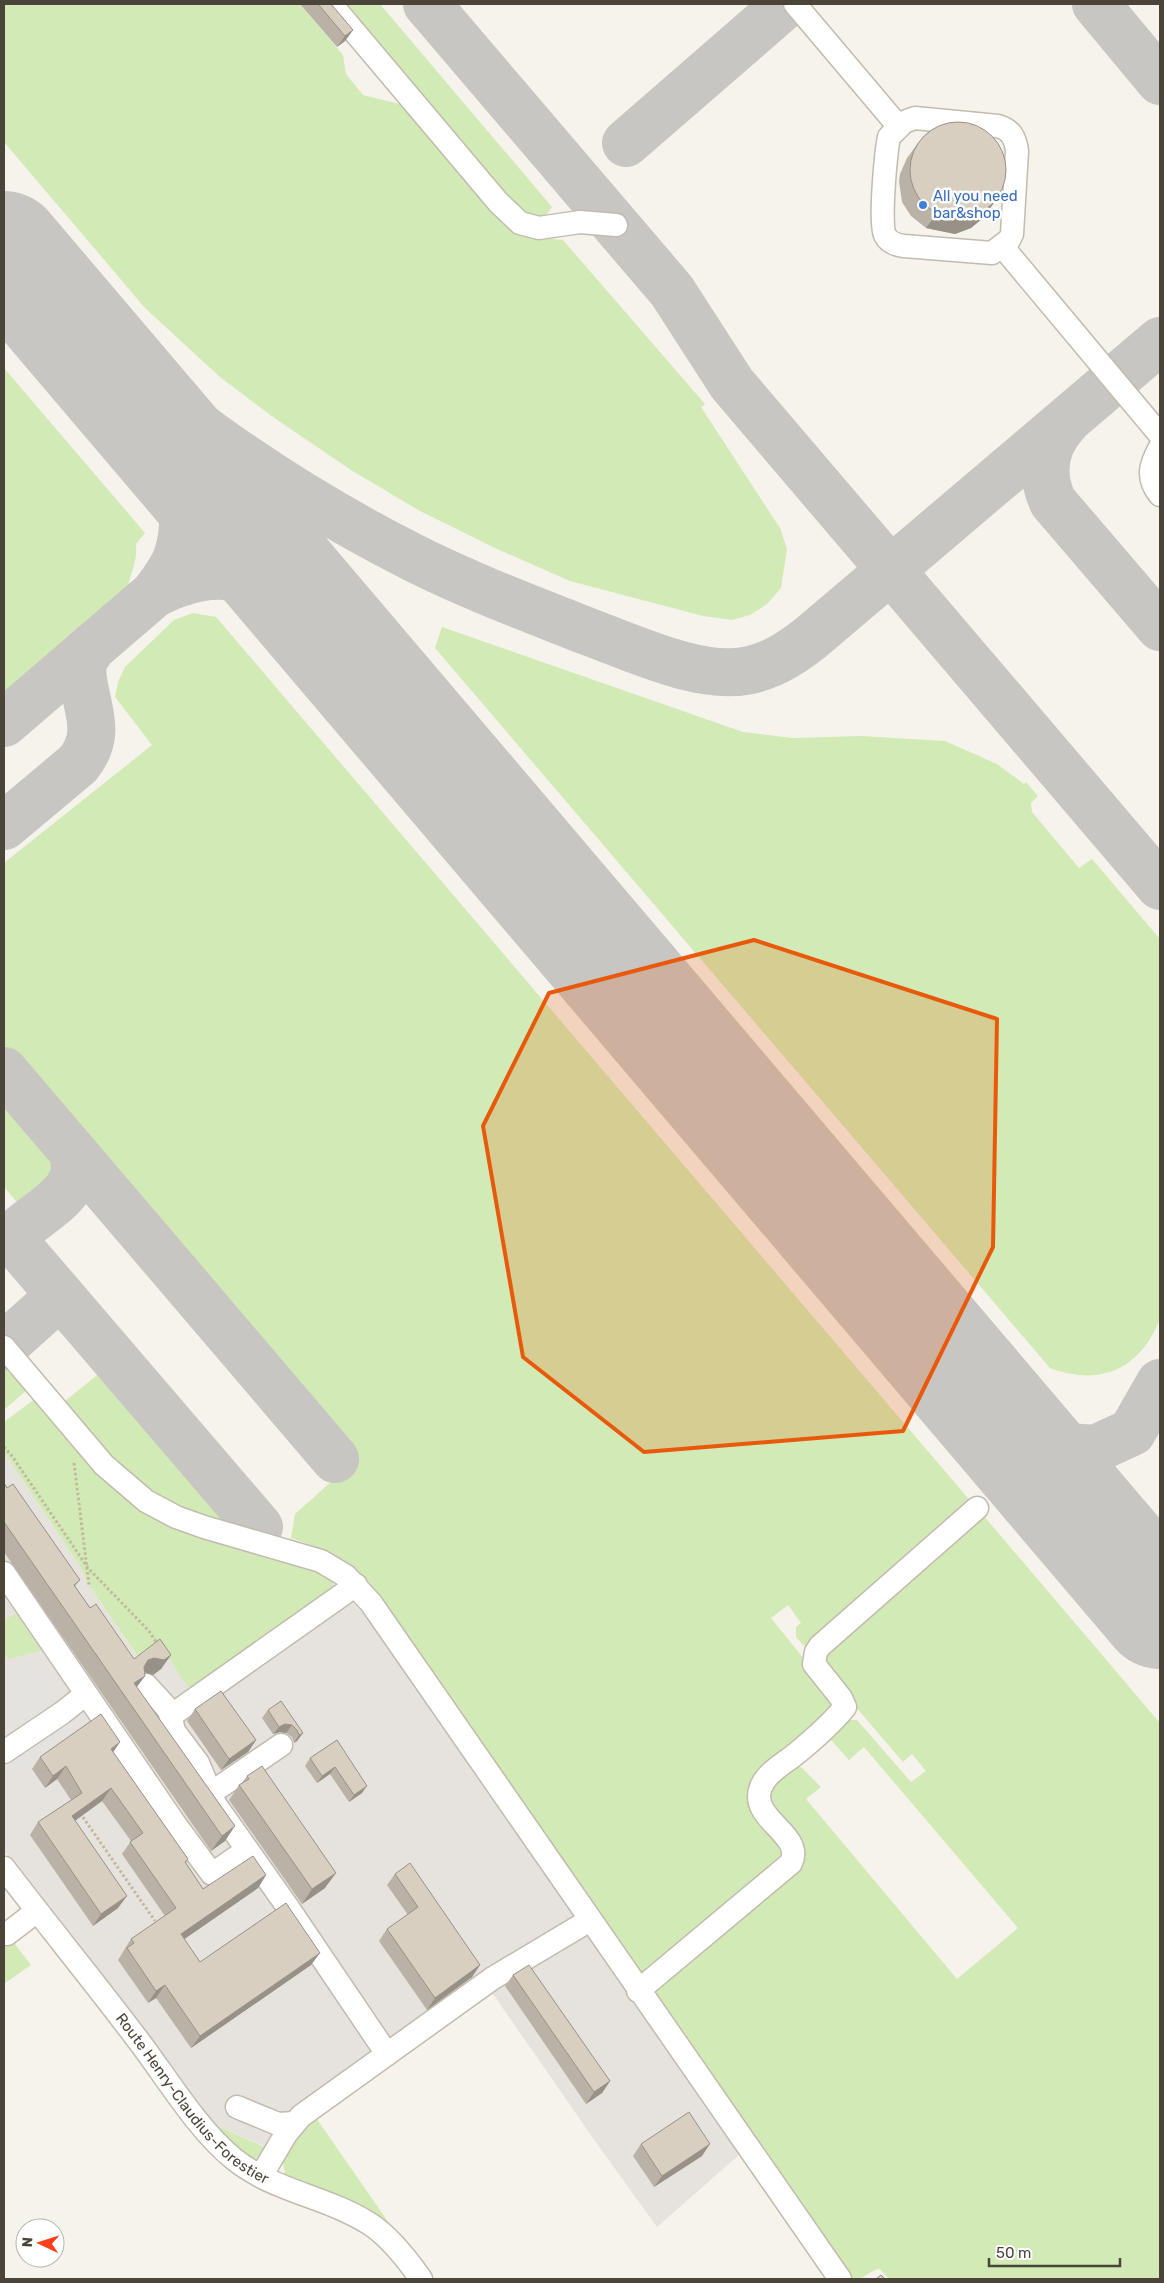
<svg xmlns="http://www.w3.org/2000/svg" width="1164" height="2283" font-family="Rubik,sans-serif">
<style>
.industrial{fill:#e6e2dd}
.green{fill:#d2eab5}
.parking{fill:#e5e3e0}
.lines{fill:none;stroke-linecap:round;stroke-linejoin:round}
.taxiway{stroke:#c8c6c3;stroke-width:48}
.runway{stroke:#c8c6c3;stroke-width:118}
.minor-casing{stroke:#c2bbae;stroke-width:25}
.path{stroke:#c4b79f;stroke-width:3;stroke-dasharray:2.5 2.5;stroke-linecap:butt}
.minor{stroke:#fff;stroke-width:22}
.wall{fill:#bab2a6}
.shaded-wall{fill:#979187}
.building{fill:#d8cfc1;stroke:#979187}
.marked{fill:#e8590c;fill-opacity:0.2;stroke:#e8590c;stroke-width:4;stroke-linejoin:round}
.shop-dot{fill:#3f7fe0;stroke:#fff;stroke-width:2}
.labels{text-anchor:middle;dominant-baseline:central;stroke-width:5;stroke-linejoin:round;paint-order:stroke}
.shop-label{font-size:15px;fill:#366cbe;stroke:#fff;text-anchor:start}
.street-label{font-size:15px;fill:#4b4439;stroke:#fff}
</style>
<rect width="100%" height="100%" fill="#f6f3ec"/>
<path class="industrial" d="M 4,1452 L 81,1568 L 87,1582 L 137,1656 L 164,1651 L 186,1685 L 333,1591 L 333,1583 L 366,1616 L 739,2155 L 657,2227 L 595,2141 L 491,1991 L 309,2119 L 282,2154 L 211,2123 L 4,1851 Z"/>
<path class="green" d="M 4,4 L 300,4 L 343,55 L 346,74 L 363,95 L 408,106 L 542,238 L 563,240 L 705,404 L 701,407 L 780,528 L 787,549 L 781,588 L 767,604 L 750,615 L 732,620 L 703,616 L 570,581 L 497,549 L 420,511 L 351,470 L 273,417 L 220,377 L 145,308 L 4,142 Z
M 338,4 L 380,4 L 552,207 L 545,217 L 538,220 L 512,208 Z
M 4,368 L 145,533 L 136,544 C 138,563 129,574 127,592 L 4,697 Z
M 193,613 L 216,617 L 973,1504 L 812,1654 L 796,1637 L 796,1627 L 801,1623 L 788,1605 L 771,1618 L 833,1695 L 830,1713 L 760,1773 L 786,1856 L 645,1976 L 636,1969 L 371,1584 C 349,1558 322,1549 291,1538 L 295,1514 L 351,1464 L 4,1055 L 4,863 L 152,745 L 115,697 L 118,682 L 125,667 L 174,620 Z
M 442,627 L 743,732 L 792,738 L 861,736 L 945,741 L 997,764 L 1024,784 L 1026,782 L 1038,796 L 1031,803 L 1032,812 L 1079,868 L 1092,859 L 1160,939 L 1160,1319 C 1140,1369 1101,1387 1050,1368 L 435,648 Z
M 4,1081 L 65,1152 L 67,1168 L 60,1182 L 32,1206 L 21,1207 L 4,1187 Z
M 7,1364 L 27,1390 L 4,1410 L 4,1366 Z
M 106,1368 L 124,1389 L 132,1384 L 252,1529 C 219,1520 180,1511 152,1492 C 117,1468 90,1434 65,1401 Z
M 36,1398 L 103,1475 L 330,1576 L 333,1583 L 333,1591 L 194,1688 L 186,1685 L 164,1651 L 138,1657 L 87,1582 L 81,1568 L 4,1452 L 4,1422 Z
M 983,1515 L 1160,1723 L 1160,2279 L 889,2279 L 880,2269 C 869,2270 867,2279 853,2279 L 653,1990 L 654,1986 L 806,1857 L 768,1809 L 765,1792 L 793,1765 L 801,1767 L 821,1787 L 806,1799 L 957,1979 L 1018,1928 L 864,1747 L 849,1760 L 831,1740 L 830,1733 L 842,1720 L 857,1720 L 911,1782 L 926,1771 L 912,1754 L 903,1762 L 817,1662 Z
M 17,1613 L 43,1650 L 8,1659 L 4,1652 L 4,1620 Z
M 4,1930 L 31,1965 L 4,1984 Z
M 314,2115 L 389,2223 L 400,2236 L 285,2176 L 282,2154 Z
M 211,2123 L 271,2150 L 251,2161 Z"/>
<path class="parking" d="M 28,1656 L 78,1728 L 9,1777 L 4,1769 L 4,1674 Z"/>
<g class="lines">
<path class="taxiway" d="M 427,4 L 672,291 L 732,384 L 1160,886
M 1096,4 L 1160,81
M 626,143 L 786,4
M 4,251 C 120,378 263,482 416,559 C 472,587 531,609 589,632 C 633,648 698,679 745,671 C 774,666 798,649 820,630 L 1160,341
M 1066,422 C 1044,445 1040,474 1053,502 L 1160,627
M 154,594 C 213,564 238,576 298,595
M 4,723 L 154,594 C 163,582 174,568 178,554 C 189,520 180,484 174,450
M 4,826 L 78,764 C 105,731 83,705 82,668 L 85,658 L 93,646
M 4,1071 L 335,1459
M 72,1152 C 86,1188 48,1206 23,1227 L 19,1233 L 18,1246 L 259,1527
M 4,1346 L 53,1302 L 55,1298 L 53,1288
M 1012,1435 L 1068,1447 L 1095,1449 L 1132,1432 L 1160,1383"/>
<path class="runway" d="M 4,250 L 1160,1610"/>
<defs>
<g id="minor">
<path d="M 331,4 L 498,202 L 520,223 L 539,228 L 580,222 L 616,225"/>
<path d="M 795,4 L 899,127"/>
<path d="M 915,118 L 998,126 C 1011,130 1015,137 1017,151 L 1012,234 L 1009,240 L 992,253 L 904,246 C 896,245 889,243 885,235 C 879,224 886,152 889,137 L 904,122 Z"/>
<path d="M 1002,246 L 1160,435"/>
<path d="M 1160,447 C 1150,465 1146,478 1160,495"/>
<path d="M 4,1347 L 104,1465 L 146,1501 L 176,1517 L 204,1527 L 321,1561 L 346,1576 L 371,1603 L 840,2279"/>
<path d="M 4,1573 L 175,1824 L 212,1874 L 247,1850"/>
<path d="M 146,1685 L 169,1710 L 174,1731 L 198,1763 L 215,1804 L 287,1906 L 387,2054"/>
<path d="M 172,1715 L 356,1585"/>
<path d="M 4,1752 L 62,1713 L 86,1694"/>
<path d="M 211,1793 L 281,1745"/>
<path id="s1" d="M 4,1868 C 49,1927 96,1984 141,2044 C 168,2080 199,2131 234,2159 C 275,2192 326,2196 370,2224 C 390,2237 407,2259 421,2279"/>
<path d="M 7,1934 L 37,1911"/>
<path d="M 638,1991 L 791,1863 C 805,1834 748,1819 761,1787 C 767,1772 785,1763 797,1753 C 814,1739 832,1723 845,1707 L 841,1698 L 814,1664 L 816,1652 L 820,1646 L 977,1508"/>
<path d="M 237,2107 L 278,2124 L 294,2123"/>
<path d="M 261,2176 L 286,2134 L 301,2116 L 493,1978 L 590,1920"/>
</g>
</defs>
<use href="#minor" class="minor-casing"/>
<path class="path" d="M 4,1447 L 12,1456 L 88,1568 L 149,1631 L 158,1645
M 74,1463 L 89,1585
M 80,1813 L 155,1921"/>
<use href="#minor" class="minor"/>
</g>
<path class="wall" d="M 300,4 L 331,4 L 353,30 L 345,41 L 337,47 Z
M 918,143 L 983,218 L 971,228 L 955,234 L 926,228 L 911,216 L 902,202 L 899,181 L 900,174 L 907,158 Z
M 4,1483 L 80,1580 L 75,1586 L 90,1608 L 134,1659 L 171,1655 L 161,1669 L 153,1675 L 144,1672 L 145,1676 L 137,1687 L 225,1841 L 211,1851 L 4,1552 Z
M 195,1709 L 256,1740 L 248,1752 L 221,1770 L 187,1721 Z
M 268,1710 L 303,1733 L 297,1741 L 294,1743 L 292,1737 L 286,1733 L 280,1732 L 273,1734 L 262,1718 Z
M 337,1740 L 362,1793 L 349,1802 L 330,1774 L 317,1783 L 305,1766 L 310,1758 Z
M 113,1752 L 188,1859 L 186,1863 L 203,1889 L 266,1875 L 258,1888 L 184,1939 L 200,1962 L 311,1965 L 191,2048 L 156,1998 L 148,2003 L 118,1960 L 131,1939 L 165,1916 L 122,1854 L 131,1841 L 102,1801 L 75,1820 L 118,1908 L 93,1926 L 30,1835 L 38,1822 L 71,1800 L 57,1779 L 45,1788 L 32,1769 L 40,1757 Z
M 247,1776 L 325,1888 L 302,1904 L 229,1800 L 239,1785 L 242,1783 Z
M 395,1874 L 480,1965 L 472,1977 L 427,2010 L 379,1941 L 387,1929 L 408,1915 L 387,1885 Z
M 513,1975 L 610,2081 L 602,2093 L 586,2104 L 505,1986 Z
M 641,2144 L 702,2156 L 654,2187 L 633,2156 Z"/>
<path class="shaded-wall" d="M 353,30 L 345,41 L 337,47 L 345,36 Z
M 994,203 L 983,218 L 971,228 L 955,234 L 926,228 L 937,213 Z
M 171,1655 L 161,1669 L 153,1675 L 144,1672 L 138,1675 L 148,1660 L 154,1658 Z
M 145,1676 L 134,1690 L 124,1698 L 134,1683 Z
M 285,1724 L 292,1725 L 286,1733 L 280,1732 L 273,1734 L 279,1727 Z
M 303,1733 L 297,1741 L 294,1743 L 299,1735 Z
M 256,1740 L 248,1752 L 221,1770 L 229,1759 Z
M 120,1742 L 112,1754 L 111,1749 Z
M 66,1766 L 57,1779 L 45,1788 L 53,1776 Z
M 335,1767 L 330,1774 L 317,1783 L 322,1776 Z
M 367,1786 L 362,1793 L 349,1802 L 354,1795 Z
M 111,1788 L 102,1801 L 64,1829 L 72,1816 Z
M 235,1826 L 225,1841 L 211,1851 L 222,1836 Z
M 336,1873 L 325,1888 L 302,1904 L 312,1889 Z
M 266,1875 L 258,1888 L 173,1947 L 181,1934 Z
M 127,1896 L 118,1908 L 93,1926 L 101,1914 Z
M 320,1953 L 311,1965 L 191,2048 L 200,2036 Z
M 480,1965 L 472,1977 L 427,2010 L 435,1998 Z
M 165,1985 L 156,1998 L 148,2003 L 156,1991 Z
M 610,2081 L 602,2093 L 586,2104 L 594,2092 Z
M 710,2144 L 702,2156 L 654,2187 L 662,2176 Z"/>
<path class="building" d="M 318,4 L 331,4 L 353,30 L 345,36 Z
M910 170a48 48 0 1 1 96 0a48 48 0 1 1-96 0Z
M 4,1483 L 7,1488 L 13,1484 L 80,1580 L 74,1585 L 90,1608 L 96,1604 L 134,1659 L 160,1639 L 171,1655 L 164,1660 L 154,1658 L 148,1660 L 144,1667 L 145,1676 L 134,1683 L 235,1826 L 222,1836 L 4,1522 Z
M 221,1691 L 256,1740 L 229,1759 L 195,1709 Z
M 281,1701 L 303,1733 L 299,1735 L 297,1730 L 292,1725 L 285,1724 L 279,1727 L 268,1710 Z
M 101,1714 L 120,1742 L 111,1749 L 188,1859 L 185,1862 L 203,1889 L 253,1856 L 266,1875 L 181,1934 L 200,1962 L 286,1903 L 320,1953 L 200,2036 L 165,1985 L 156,1991 L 127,1948 L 134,1943 L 131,1939 L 176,1908 L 130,1842 L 143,1833 L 111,1788 L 72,1816 L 127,1896 L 101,1914 L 38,1822 L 82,1793 L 66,1766 L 53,1776 L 40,1757 Z
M 337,1740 L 367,1786 L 354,1795 L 335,1767 L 322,1776 L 310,1758 Z
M 262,1766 L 336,1873 L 312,1889 L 239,1785 L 249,1779 L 247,1776 Z
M 410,1863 L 480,1965 L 435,1998 L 387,1929 L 418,1907 L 395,1874 Z
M 529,1965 L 610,2081 L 594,2092 L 513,1975 Z
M 689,2112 L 710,2144 L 662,2176 L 641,2144 Z
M 881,2275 L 885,2279 L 876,2279 Z"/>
<path class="marked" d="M 754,940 L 997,1019 L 993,1247 L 903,1431 L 644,1452 L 523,1357 L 483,1126 L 549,993 Z"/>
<circle class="shop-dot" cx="923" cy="205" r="5"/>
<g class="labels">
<g class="shop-label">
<text x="933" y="196">All you need<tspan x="933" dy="17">bar&amp;shop</tspan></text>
</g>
<g class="street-label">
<text stroke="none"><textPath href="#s1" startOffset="299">Route Henry-Claudius-Forestier</textPath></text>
</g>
</g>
<rect width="1164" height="2283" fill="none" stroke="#4b4439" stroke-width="10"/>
<g transform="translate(40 2243) rotate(274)"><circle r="24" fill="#ffffff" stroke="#b7b4b0"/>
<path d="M0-4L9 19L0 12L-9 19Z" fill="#fc3f1d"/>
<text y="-8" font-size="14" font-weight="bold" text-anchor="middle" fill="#4b4439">N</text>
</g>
<path d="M989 2258v8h131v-8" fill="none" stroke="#4b4439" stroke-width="2.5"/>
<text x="996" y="2258" font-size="15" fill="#4b4439" stroke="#ffffff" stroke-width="4" paint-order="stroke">50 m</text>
</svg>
